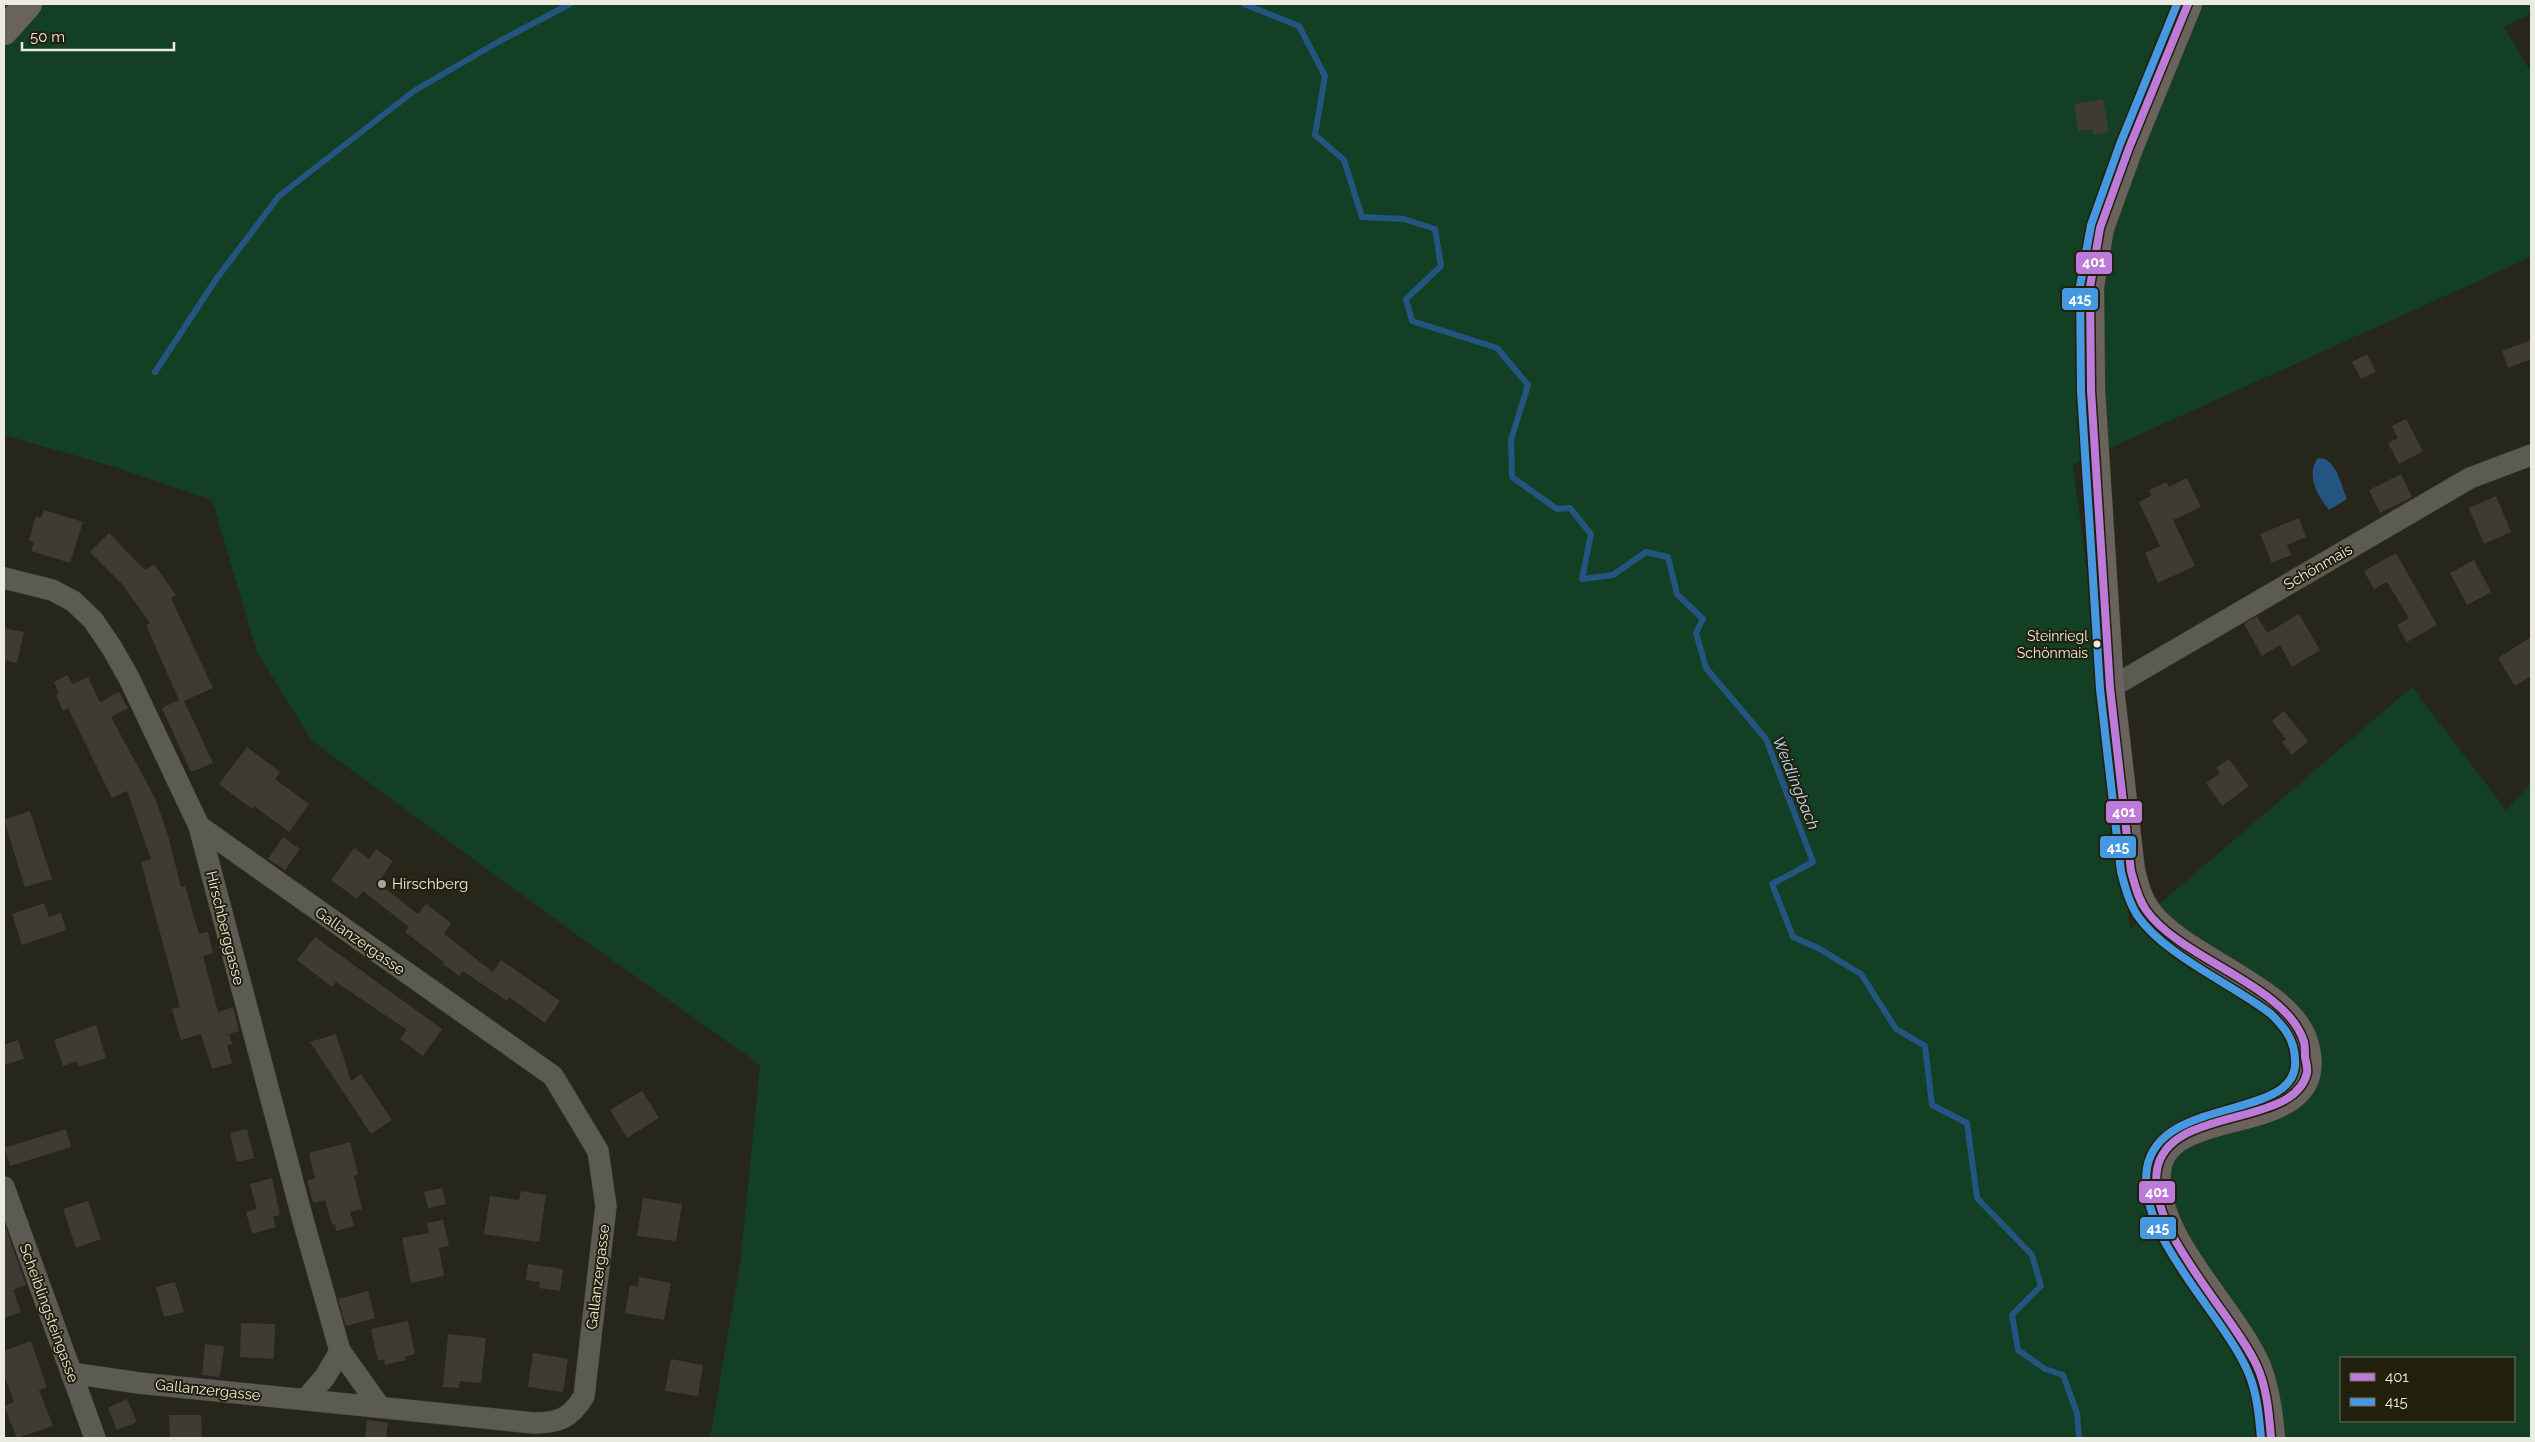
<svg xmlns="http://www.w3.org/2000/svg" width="2535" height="1442" font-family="Raleway,sans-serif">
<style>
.green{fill:#133f24;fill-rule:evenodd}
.water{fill:#245480}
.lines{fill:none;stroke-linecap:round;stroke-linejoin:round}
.stream{stroke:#245480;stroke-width:6}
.building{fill:#3f3a34}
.minor-casing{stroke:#43423a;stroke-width:22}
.major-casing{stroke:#43423a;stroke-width:29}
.minor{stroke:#5c5b53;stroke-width:21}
.major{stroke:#6a635d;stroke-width:28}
.bus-1-casing{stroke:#221f0c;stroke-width:11}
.bus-2-casing{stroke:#221f0c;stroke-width:11}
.bus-1{stroke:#bd7bd9;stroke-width:8}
.bus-2{stroke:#4699e1;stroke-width:8}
.bus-dot{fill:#ecebdf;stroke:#221f0c;stroke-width:2}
.poi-dot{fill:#a7a69a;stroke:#221f0c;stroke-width:2}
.labels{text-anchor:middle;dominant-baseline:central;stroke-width:4;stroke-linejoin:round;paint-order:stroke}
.bus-label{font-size:14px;fill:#ecebdf;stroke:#221f0c;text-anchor:end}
.street-label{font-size:15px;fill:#ecebdf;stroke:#221f0c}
.poi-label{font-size:15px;fill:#ecebdf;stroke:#221f0c;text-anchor:start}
.water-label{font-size:16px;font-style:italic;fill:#c2defd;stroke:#221f0c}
.line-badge{stroke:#221f0c;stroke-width:2}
.badge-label{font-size:14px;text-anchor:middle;font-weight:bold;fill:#fff}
</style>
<rect width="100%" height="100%" fill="#27261b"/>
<path class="green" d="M 4,4 L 2531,4 L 2531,13 L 2504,27 L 2531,72 L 2531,257 L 2073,465 L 2120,826 L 2130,929 L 2412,687 L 2506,810 L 2531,783 L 2531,1438 L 710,1438 L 740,1264 L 760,1065 L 573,932 L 312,741 L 257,652 L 212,500 L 118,468 L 4,435 ZM 2341,1358 L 2514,1358 L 2514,1421 L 2341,1421 Z"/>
<path class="water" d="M 2318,458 C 2336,457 2341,485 2347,499 L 2329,510 C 2318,496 2305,475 2318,458 Z"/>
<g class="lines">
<path class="stream" d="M 1244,4 L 1299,26 L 1325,76 L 1315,135 L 1344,160 L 1362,217 L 1404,219 L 1435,229 L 1441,266 L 1406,299 L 1412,321 L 1497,348 L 1528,385 L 1511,440 L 1512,477 L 1557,509 L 1570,508 L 1591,534 L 1582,579 L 1613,575 L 1646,552 L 1668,557 L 1677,594 L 1703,619 L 1696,633 L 1706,668 L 1766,739 L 1813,862 L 1772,884 L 1793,937 L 1818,948 L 1861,974 L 1896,1029 L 1925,1046 L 1932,1105 L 1967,1123 L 1977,1198 L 2032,1255 L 2041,1286 L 2012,1315 L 2018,1350 L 2045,1369 L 2063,1375 L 2077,1413 L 2079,1438
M 155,372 L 217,278 L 279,196 L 414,91 L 498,42 L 570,4"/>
</g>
<path class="building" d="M 2103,99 L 2109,132 L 2093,135 L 2092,129 L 2078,131 L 2074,104 Z
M 2531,340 L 2531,359 L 2508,368 L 2502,351 Z
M 2367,354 L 2376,372 L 2361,379 L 2352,362 Z
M 2406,419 L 2423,451 L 2399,464 L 2388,443 L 2398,438 L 2392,426 Z
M 2401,474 L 2412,497 L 2380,513 L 2369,490 Z
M 2187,478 L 2201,507 L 2173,520 L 2195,566 L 2158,583 L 2145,553 L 2160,546 L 2139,502 L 2151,496 L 2149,490 L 2166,482 L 2169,487 Z
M 2496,496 L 2511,532 L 2484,544 L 2469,508 Z
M 44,510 L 83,522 L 70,563 L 31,551 L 34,542 L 29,540 L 36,516 L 41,518 Z
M 2299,518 L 2306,537 L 2287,545 L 2291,555 L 2272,563 L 2260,534 Z
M 109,533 L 145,570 L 154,564 L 176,595 L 171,598 L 213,688 L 184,701 L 213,763 L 191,772 L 162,708 L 179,700 L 146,625 L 150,623 L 121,583 L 90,552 Z
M 2396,553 L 2437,625 L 2407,642 L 2397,625 L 2409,618 L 2387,582 L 2374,589 L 2364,571 Z
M 2474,560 L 2491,592 L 2467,605 L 2450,573 Z
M 2299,614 L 2320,650 L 2292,667 L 2280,645 L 2262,656 L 2244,624 L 2257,616 L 2267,633 Z
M 4,628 L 24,632 L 17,663 L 4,660 Z
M 2531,637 L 2531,676 L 2515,686 L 2498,658 Z
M 67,675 L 73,684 L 88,677 L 100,702 L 119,692 L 128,708 L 111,717 L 154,796 L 167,832 L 181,887 L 185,886 L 199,934 L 208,932 L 213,953 L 203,956 L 218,1012 L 233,1007 L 239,1031 L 229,1034 L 232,1044 L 227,1045 L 232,1063 L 212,1069 L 201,1034 L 181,1040 L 172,1009 L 180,1007 L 141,862 L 151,859 L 127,791 L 112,798 L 68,708 L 63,711 L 56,695 L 59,693 L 54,682 Z
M 2284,711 L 2308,741 L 2292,755 L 2282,742 L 2286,739 L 2272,721 Z
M 247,747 L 280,772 L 275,779 L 309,804 L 289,832 L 254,806 L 252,809 L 219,784 Z
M 2229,759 L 2249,786 L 2222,806 L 2206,783 L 2220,773 L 2216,768 Z
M 30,811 L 52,879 L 25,887 L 4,820 Z
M 283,837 L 300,849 L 285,870 L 268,859 Z
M 354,848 L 369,859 L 376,849 L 393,861 L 378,883 L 418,914 L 426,904 L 451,923 L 444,934 L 493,972 L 501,960 L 560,1001 L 545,1023 L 509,997 L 507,1001 L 463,971 L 459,976 L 443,964 L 444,962 L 405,932 L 409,927 L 363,891 L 357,899 L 331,880 Z
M 44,903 L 49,917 L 61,913 L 66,930 L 22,945 L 12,914 Z
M 315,937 L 442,1029 L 423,1056 L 400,1039 L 407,1030 L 336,982 L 332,987 L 297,960 Z
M 96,1025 L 106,1058 L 79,1067 L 77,1061 L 63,1066 L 54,1040 Z
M 336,1034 L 351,1081 L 361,1074 L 392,1120 L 371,1134 L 310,1042 Z
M 18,1040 L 24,1059 L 4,1065 L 4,1045 Z
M 642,1091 L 659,1118 L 627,1138 L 610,1110 Z
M 66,1129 L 71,1147 L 10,1166 L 4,1148 Z
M 247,1129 L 254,1158 L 237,1162 L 230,1133 Z
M 350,1142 L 358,1174 L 354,1176 L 362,1209 L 350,1212 L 354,1226 L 336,1231 L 335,1224 L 332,1225 L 325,1200 L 313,1203 L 307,1181 L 315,1178 L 309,1153 Z
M 272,1178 L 280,1215 L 273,1217 L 276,1227 L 252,1234 L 246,1212 L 257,1209 L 250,1184 Z
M 442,1188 L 446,1204 L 428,1208 L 424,1192 Z
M 521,1191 L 546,1195 L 539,1242 L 484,1234 L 490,1196 L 519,1200 Z
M 643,1198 L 682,1204 L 676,1241 L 637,1236 Z
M 88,1201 L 101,1239 L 76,1248 L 63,1209 Z
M 443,1220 L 449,1246 L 439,1248 L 444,1276 L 411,1283 L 402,1238 L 429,1233 L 427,1223 Z
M 6,1228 L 26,1285 L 13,1290 L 21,1312 L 4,1318 L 4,1229 Z
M 528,1264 L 563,1269 L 560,1291 L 539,1288 L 540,1282 L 526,1280 Z
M 639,1277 L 671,1283 L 664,1320 L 625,1313 L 630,1285 L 638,1287 Z
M 175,1282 L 184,1312 L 164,1317 L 156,1287 Z
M 368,1291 L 375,1318 L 346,1326 L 338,1299 Z
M 408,1321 L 415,1354 L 405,1357 L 406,1360 L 385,1365 L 384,1359 L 378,1361 L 371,1329 Z
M 241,1323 L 275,1324 L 274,1359 L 240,1357 Z
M 448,1334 L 486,1338 L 481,1383 L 460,1381 L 459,1388 L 443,1387 Z
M 31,1341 L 47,1387 L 39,1390 L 53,1426 L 17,1438 L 4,1406 L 14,1402 L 4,1375 L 4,1351 Z
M 205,1344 L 224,1346 L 220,1377 L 202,1375 Z
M 533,1353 L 568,1359 L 563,1392 L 528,1387 Z
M 671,1359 L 703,1365 L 698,1396 L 665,1391 Z
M 127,1399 L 137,1422 L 117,1430 L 108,1408 Z
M 169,1415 L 201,1415 L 202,1438 L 170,1438 Z
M 367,1420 L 388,1423 L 386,1438 L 365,1438 Z"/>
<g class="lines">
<defs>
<path id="minor" d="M 4,578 L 52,590 L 73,601 L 93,620 L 112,648 L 129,678 L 199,826 L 303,1220 L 340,1351 L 380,1407
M 2110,688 L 2470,478 L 2531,455
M 4,1187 L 95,1438
M 71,1373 L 139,1383 L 534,1423 C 559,1423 571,1418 584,1396 L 606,1206 L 598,1151 L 553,1076 L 199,826
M 305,1400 L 325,1377 L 340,1351"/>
<path id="major" d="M 2188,4 L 2129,148 L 2100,228 L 2090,287 L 2091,390 L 2110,688 L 2131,871 C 2135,886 2138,900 2148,913 C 2182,959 2288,990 2304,1042 C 2334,1140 2165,1096 2157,1170 C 2150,1237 2231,1307 2257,1367 C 2266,1389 2269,1414 2271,1438
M 4,31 L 28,4"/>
</defs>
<use href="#minor" class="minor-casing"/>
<use href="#major" class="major-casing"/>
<use href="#minor" class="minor"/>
<use href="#major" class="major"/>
<defs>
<path id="bus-1" d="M 2188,4 L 2129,148 L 2100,228 L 2090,287 L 2091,390 L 2110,688 L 2131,871 C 2135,885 2138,899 2146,910 C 2181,960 2287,985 2304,1042 C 2305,1046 2305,1052 2305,1057 C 2306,1062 2308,1068 2307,1073 C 2294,1129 2168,1105 2157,1170 C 2147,1231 2232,1312 2257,1366 C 2267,1388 2269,1414 2271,1438"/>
<path id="bus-2" d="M 2177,4 L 2120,144 L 2091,225 L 2080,286 L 2081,391 L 2100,689 L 2121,872 C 2125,887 2129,902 2137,915 C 2164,955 2232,984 2271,1014 C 2285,1028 2294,1039 2295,1059 C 2301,1122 2160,1094 2147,1168 C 2136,1236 2223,1313 2248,1372 C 2257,1392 2259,1416 2261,1438"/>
</defs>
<use href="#bus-1" class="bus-1-casing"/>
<use href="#bus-2" class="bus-2-casing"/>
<use href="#bus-1" class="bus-1"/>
<use href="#bus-2" class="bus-2"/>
</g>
<circle class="bus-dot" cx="2097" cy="644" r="4.5"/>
<circle class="poi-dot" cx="382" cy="884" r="5"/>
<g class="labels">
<g class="bus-label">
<text x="2088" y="636">Steinriegl<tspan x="2088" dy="17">Schönmais</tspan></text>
</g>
<g class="street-label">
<text transform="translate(2318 567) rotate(-30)">Schönmais</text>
<text transform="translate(225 928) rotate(76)">Hirschberggasse</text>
<text transform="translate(360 941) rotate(35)">Gallanzergasse</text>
<text transform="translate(598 1277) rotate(-83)">Gallanzergasse</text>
<text transform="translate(49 1313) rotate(70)">Scheiblingsteingasse</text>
<text transform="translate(208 1390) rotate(6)">Gallanzergasse</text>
</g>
<g class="poi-label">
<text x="392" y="884">Hirschberg</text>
</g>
<g class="water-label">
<text transform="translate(1796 783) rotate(68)">Weidlingbach</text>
</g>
</g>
<g class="line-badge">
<rect x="2075" y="251" width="38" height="24" rx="5" fill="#bd7bd9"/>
<rect x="2061" y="287" width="38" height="24" rx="5" fill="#4699e1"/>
<rect x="2105" y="800" width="38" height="24" rx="5" fill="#bd7bd9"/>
<rect x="2099" y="835" width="38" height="24" rx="5" fill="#4699e1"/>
<rect x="2138" y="1180" width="38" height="24" rx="5" fill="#bd7bd9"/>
<rect x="2139" y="1216" width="38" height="24" rx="5" fill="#4699e1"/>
</g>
<g class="badge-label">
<text x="2094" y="267">401</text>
<text x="2080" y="304">415</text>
<text x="2124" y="817">401</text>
<text x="2118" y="852">415</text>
<text x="2157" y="1197">401</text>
<text x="2158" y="1233">415</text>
</g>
<rect width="2535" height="1442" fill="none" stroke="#ecebdf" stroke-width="10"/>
<rect x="2340" y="1357" width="175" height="65" fill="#221f0c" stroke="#737160"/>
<rect x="2350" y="1373" width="25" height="8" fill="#bd7bd9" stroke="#737160"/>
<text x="2385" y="1382" font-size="15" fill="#ecebdf">401</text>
<rect x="2350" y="1398" width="25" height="8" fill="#4699e1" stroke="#737160"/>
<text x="2385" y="1407" font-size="15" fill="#ecebdf">415</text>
<path d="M22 42v8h152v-8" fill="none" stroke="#ecebdf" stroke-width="2.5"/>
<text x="30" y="42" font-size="15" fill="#ecebdf" stroke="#221f0c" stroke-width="4" paint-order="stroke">50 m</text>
</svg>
